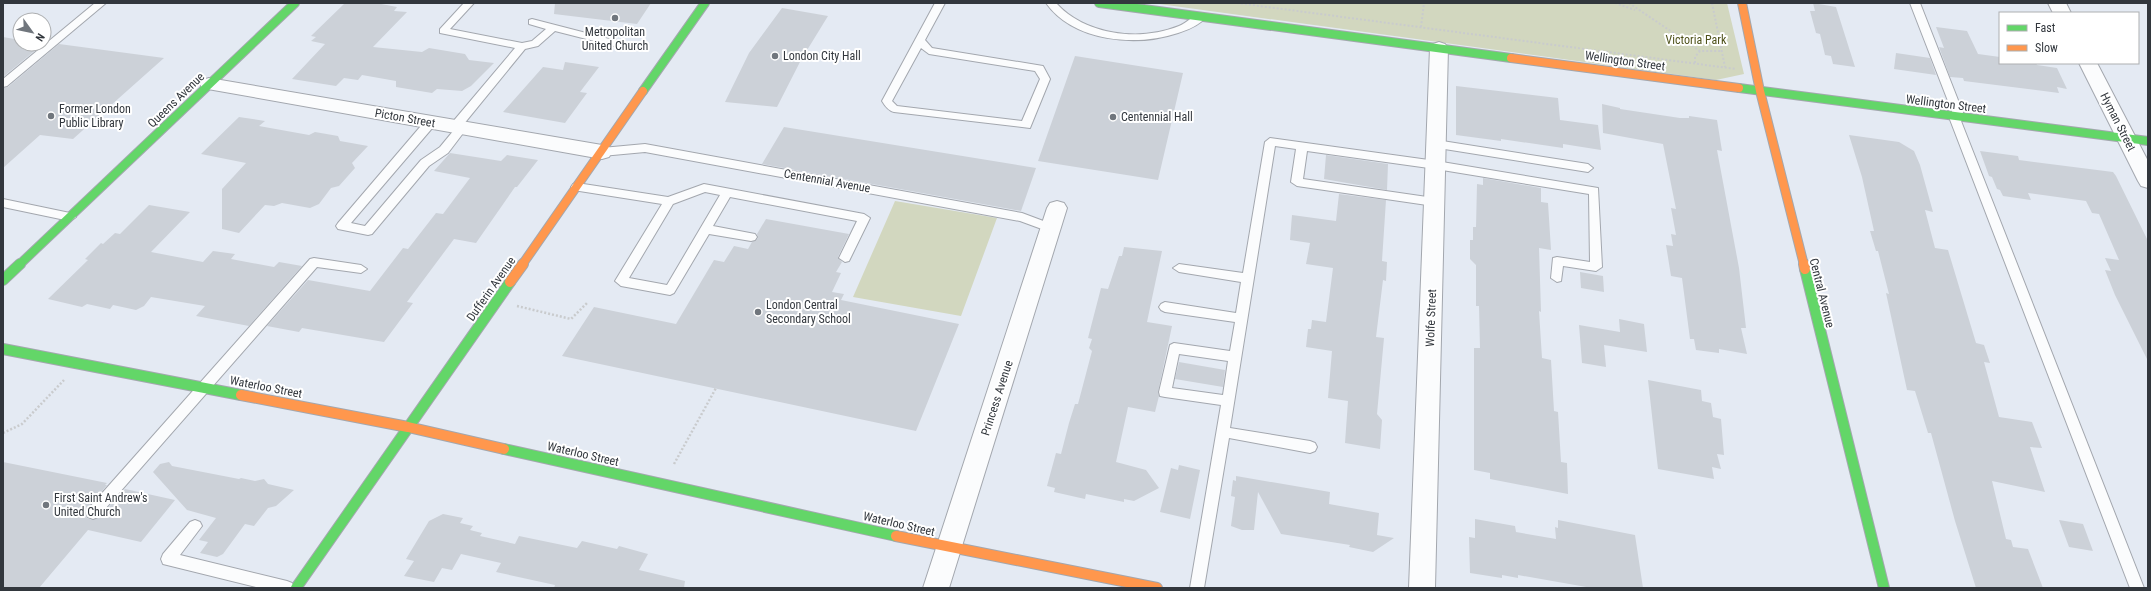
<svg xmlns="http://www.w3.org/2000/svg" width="2151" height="591" font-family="'Roboto Condensed',sans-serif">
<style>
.green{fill:#d2d7bf}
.building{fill:#ccd1d8}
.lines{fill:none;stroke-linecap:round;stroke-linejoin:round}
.lane-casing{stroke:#a3a7ae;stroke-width:2}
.street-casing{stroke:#a3a7ae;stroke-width:2}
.fast-far1-casing{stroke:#a3a7ae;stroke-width:10}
.fast-casing{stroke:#a3a7ae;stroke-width:12}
.slow-far1-casing{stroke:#a3a7ae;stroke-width:10}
.slow-casing{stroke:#a3a7ae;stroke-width:12}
.path-far1{stroke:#c9cbcd;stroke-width:2;stroke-dasharray:2 2;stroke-linecap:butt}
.path{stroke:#c9cbcd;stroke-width:2.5;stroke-dasharray:2 2;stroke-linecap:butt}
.lane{fill:#fbfcfd;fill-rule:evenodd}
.street{fill:#fbfcfd;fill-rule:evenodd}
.fast-far1{stroke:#63d668;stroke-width:8}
.fast{stroke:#63d668;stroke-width:10}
.slow-far1{stroke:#ff974d;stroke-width:8}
.slow{stroke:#ff974d;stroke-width:10}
.poi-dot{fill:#70767d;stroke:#fff;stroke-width:1.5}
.labels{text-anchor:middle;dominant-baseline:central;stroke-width:4;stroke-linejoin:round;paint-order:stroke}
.poi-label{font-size:12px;fill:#32373d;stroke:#fff;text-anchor:start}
.park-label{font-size:12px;fill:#4f521b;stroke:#fff}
.street-label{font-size:12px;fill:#32373d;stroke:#fff}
</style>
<rect width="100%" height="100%" fill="#e4eaf3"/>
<path class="green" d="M 1152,3 L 1727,3 L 1744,74 L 1716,80 Z
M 895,201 L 997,218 L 961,316 L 853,297 Z"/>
<path class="building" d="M 345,3 L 376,3 L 397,7 L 394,11 L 407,12 L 373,47 L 422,52 L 429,48 L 465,54 L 469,60 L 494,63 L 471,86 L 462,91 L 437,89 L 432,93 L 396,87 L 396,81 L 362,75 L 358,80 L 344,78 L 336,86 L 292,79 L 325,44 L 311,41 L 316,37 L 311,36 Z
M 555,3 L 651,3 L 637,24 L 554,14 Z
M 1813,3 L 1836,7 L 1855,67 L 1833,64 L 1831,56 L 1825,55 L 1820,34 L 1816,33 L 1810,11 L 1815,11 Z
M 782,8 L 828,16 L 801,60 L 777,107 L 725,102 L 749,53 Z
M 1936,27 L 1967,31 L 1978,54 L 2000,57 L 2000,63 L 2036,63 L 2037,65 L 2057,68 L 2067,89 L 2057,87 L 2059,93 L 1964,81 L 1963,78 L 1950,77 L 1939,47 L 1944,48 Z
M 3,37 L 20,40 L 20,44 L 43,44 L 3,77 Z
M 59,44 L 164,58 L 73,139 L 40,135 L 3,168 L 3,88 L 8,87 Z
M 1896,53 L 1930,58 L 1936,75 L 1894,69 Z
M 1075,56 L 1183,73 L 1158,180 L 1038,161 Z
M 565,62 L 599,67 L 580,92 L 587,93 L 565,123 L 503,112 L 543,67 L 563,70 Z
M 1456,86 L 1558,98 L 1560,120 L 1598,125 L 1601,150 L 1563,144 L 1563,148 L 1501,139 L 1501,141 L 1456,135 Z
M 1602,104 L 1620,108 L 1620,109 L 1680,118 L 1689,118 L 1689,116 L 1717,120 L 1722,151 L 1717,150 L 1739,268 L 1746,328 L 1741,328 L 1747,354 L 1719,349 L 1719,353 L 1696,350 L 1694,339 L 1690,339 L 1682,278 L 1671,276 L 1666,245 L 1673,246 L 1671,234 L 1676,235 L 1671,208 L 1676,209 L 1663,144 L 1603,133 Z
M 239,117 L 265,121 L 259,126 L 309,135 L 315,132 L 338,136 L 340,141 L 368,146 L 352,163 L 355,168 L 339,186 L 331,188 L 319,204 L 310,208 L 282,203 L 274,206 L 265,205 L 239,233 L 222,229 L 222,189 L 246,163 L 201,154 Z
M 784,127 L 1036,168 L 1021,211 L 762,164 Z
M 1849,135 L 1899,142 L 1914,151 L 1920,165 L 1933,212 L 1925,210 L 1935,248 L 1948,250 L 1976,343 L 1984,345 L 1990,363 L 1984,362 L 1999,417 L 2032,422 L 2042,448 L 2030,447 L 2045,492 L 1992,481 L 2006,539 L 2011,540 L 2013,547 L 2028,549 L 2043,588 L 1976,588 L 1955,521 L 1931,433 L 1928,433 L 1915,391 L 1907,390 L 1886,293 L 1889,294 L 1878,251 L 1876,251 L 1870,231 L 1874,231 L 1862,177 Z
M 1980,151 L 2018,156 L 2019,160 L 2113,172 L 2116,176 L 2148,241 L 2148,361 L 2115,295 L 2105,270 L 2111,271 L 2105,258 L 2119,260 L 2099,214 L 2092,213 L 2086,201 L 2028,193 L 2031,200 L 2003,196 L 2000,190 L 1997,189 L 1992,177 L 1989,176 Z
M 450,153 L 501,161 L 507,155 L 538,160 L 517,187 L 515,187 L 476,243 L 454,239 L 407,302 L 413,303 L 384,342 L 302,328 L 299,332 L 267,326 L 308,280 L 370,291 L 403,248 L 408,249 L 436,213 L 443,214 L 470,178 L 434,171 Z
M 1326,155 L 1388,164 L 1387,190 L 1324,179 Z
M 1483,178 L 1541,188 L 1541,202 L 1548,203 L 1551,250 L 1539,248 L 1541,312 L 1539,311 L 1542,358 L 1551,360 L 1554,411 L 1558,412 L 1561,462 L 1567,463 L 1568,494 L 1490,479 L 1490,473 L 1474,470 L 1474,348 L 1480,348 L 1479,306 L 1476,306 L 1476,265 L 1470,259 L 1470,240 L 1473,240 L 1473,227 L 1476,227 L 1477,184 L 1483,185 Z
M 1339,194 L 1386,200 L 1382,261 L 1387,262 L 1386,281 L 1383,280 L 1376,337 L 1384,338 L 1377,414 L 1382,420 L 1380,449 L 1345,443 L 1348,401 L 1328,398 L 1332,351 L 1306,347 L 1308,329 L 1311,329 L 1312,320 L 1326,322 L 1333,268 L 1306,264 L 1310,243 L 1290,240 L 1292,215 L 1336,221 Z
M 149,205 L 190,212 L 151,252 L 203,262 L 213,251 L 235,254 L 231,259 L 274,267 L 279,262 L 302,266 L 249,326 L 196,316 L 205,306 L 151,297 L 144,306 L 136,310 L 113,305 L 110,309 L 87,304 L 82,307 L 48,299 L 88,260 L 85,259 L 101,243 L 103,244 L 115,233 L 120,234 Z
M 766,219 L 849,234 L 838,257 L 842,262 L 836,272 L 841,273 L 832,292 L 844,294 L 841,300 L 959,324 L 916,431 L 562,356 L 594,307 L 676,324 L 714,260 L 724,262 L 734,246 L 748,249 L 752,242 L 758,238 L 757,234 Z
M 1124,247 L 1162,251 L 1147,322 L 1172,326 L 1158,392 L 1159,396 L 1155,412 L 1128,407 L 1116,462 L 1146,470 L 1159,488 L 1134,501 L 1124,499 L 1124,502 L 1086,494 L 1085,499 L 1054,492 L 1055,488 L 1047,486 L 1056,453 L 1061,454 L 1069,423 L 1075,404 L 1078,404 L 1092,351 L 1089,348 L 1092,339 L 1088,338 L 1101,288 L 1108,289 L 1119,256 L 1122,256 Z
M 1580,272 L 1603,276 L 1604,292 L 1581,288 Z
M 1619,319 L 1644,324 L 1647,352 L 1604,345 L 1606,367 L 1582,363 L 1579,325 L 1620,332 Z
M 1179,362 L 1225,370 L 1223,387 L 1175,379 Z
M 1648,380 L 1701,390 L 1702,401 L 1711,403 L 1713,417 L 1721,419 L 1724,455 L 1717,454 L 1721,469 L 1712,467 L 1714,479 L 1658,469 Z
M 3,462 L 107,483 L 105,485 L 107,485 L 85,512 L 87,518 L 92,520 L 99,518 L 125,489 L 175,500 L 141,542 L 88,530 L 39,588 L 3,588 Z
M 169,462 L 172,466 L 239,479 L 241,478 L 255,481 L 264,479 L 268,484 L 294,490 L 276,506 L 268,508 L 254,526 L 245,524 L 223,554 L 217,557 L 200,553 L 208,542 L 199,540 L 216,518 L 187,510 L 153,472 L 160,464 Z
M 1179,465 L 1200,470 L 1190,519 L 1160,512 L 1171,468 L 1178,470 Z
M 1236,476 L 1330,492 L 1329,504 L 1379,513 L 1377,535 L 1394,538 L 1373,552 L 1349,547 L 1350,545 L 1281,534 L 1258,492 L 1254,530 L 1242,530 L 1231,526 L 1235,497 L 1231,496 L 1233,480 L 1236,481 Z
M 443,514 L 463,518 L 460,523 L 473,526 L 470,530 L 482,533 L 480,536 L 515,544 L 519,536 L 577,548 L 582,541 L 617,549 L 619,546 L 648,554 L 639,570 L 685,581 L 684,588 L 554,588 L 555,585 L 496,572 L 501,563 L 461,554 L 452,570 L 442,568 L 434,582 L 404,576 L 414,561 L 406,559 L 429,521 Z
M 1475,519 L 1515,526 L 1516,532 L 1556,539 L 1555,527 L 1558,528 L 1558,520 L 1635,535 L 1643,588 L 1592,588 L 1518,575 L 1518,578 L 1502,575 L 1502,578 L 1470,573 L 1469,537 L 1475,538 Z
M 2059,520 L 2083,524 L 2093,551 L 2069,547 Z"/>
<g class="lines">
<defs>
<path id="lane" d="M 95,3 L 106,3 L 7,86 L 3,87 L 3,79 Z
M 464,3 L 474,3 L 450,29 L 522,43 L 532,41 L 546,29 L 529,24 L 529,20 L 532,19 L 621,42 L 623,44 L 618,47 L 555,31 L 538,46 L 525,49 L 463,125 L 467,128 L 448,153 L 429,166 L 372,234 L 368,235 L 338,229 L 336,226 L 338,223 L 426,120 L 434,120 L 435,123 L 434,126 L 351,223 L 365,226 L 421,160 L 440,147 L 454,130 L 450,127 L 451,124 L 515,48 L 440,33 L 440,29 Z
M 935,3 L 945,3 L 925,40 L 932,48 L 1043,66 L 1050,79 L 1030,128 L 894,112 C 889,111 885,106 882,101 ZM 921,48 L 929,54 L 1035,71 L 1040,79 L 1022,121 L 897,106 L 892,101 Z
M 1046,3 L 1056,3 C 1085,35 1139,42 1179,26 C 1187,23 1196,12 1205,14 L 1207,16 C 1200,25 1188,30 1178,33 C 1136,47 1074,42 1046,3 Z
M 1910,3 L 1920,3 L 1965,118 L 1961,121 L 2144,588 L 2130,588 L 1949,117 L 1953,114 Z
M 1270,138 L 1436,161 L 1598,188 L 1602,267 L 1596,271 L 1563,266 L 1561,281 L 1557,282 L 1551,278 L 1553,258 L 1557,257 L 1590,262 L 1589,194 L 1436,169 L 1307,151 L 1303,179 L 1434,198 L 1440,202 L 1434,206 L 1297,186 L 1291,182 L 1296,149 L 1275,146 L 1230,428 L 1310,441 L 1315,443 L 1317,447 L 1315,451 L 1310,453 L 1229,438 L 1204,588 L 1190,588 L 1221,405 L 1165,397 L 1160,396 L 1159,392 L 1170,345 L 1174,343 L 1230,351 L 1235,322 L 1165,312 L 1161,310 L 1159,307 L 1161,304 L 1165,302 L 1236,313 L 1241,282 L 1179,272 L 1173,268 L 1179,264 L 1243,273 L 1265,142 ZM 1179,354 L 1228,361 L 1223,395 L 1172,388 Z
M 1436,140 L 1588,164 L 1593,168 L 1588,172 L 1432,147 L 1431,144 Z
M 645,144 L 1022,213 L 1054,225 L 1056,228 L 1050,232 L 1020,221 L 645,152 L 602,156 L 597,152 L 602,148 Z
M 577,183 L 668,197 L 704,184 L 864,214 L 870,218 L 849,261 L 845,262 L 839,258 L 857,221 L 730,197 L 713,226 L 755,234 L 757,237 L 755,240 L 751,241 L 709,234 L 674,293 L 670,295 L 621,286 L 615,281 L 662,204 L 573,190 L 571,187 L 573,184 ZM 705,192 L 720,195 L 667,285 L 629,278 L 673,204 Z
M 3,199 L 70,213 L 76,217 L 70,221 L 3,207 Z
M 314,258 L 361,265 L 367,269 L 361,273 L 317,267 L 98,517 L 93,519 L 88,517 L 86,513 L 88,509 L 310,259 Z
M 195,520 L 200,522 L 202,526 L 180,555 L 287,581 L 292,583 L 294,588 L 260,588 L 163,564 L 161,559 L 163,554 L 190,522 Z"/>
<path id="street" d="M 2048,3 L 2066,3 L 2071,13 L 2053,13 Z
M 1439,42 L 1445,44 L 1448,48 L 1435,588 L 1409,588 L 1430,48 L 1433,44 Z
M 2079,63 L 2097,63 L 2148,161 L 2148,188 L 2141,186 L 2138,181 Z
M 209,78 L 602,145 L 609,147 L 612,152 L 609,157 L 602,159 L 202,88 L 200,84 L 202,80 Z
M 1057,201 L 1064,203 L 1067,208 L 949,588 L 923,588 L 1047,208 L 1050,203 Z"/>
<path id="fast-far1" d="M 1099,3 L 1511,58
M 1739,88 L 2148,141
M 643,91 L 705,3
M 19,265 L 295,3"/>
<path id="fast" d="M 1805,269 L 1884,588
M 3,280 L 20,264
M 3,349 L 241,395
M 504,449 L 896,536
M 296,588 L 510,282"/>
<path id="slow-far1" d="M 1742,3 L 1760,91 L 1804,265
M 1511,58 L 1739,88
M 522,265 L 643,91"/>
<path id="slow" d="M 1804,264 L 1805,269
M 510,282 L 523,264
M 241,395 L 408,427 L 504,449
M 896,536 L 1157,588"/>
</defs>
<use href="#lane" class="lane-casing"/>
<use href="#street" class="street-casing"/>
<use href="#fast-far1" class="fast-far1-casing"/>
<use href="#fast" class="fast-casing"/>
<use href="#slow-far1" class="slow-far1-casing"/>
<use href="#slow" class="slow-casing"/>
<path class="path-far1" d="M 1237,3 L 1736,69
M 1615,3 L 1635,10
M 1629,3 L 1700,51
M 1712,3 L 1725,67
M 1421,27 L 1424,3
M 1695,63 L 1695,57 L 1700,51 L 1722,51"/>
<path class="path" d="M 517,306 L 571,319 L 587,303
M 3,433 L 22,424 L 64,380
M 674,464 L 716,388"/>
<use href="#lane" class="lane"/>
<use href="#street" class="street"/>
<use href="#fast-far1" class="fast-far1"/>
<use href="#fast" class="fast"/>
<use href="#slow-far1" class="slow-far1"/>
<use href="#slow" class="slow"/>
</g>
<g class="poi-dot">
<circle cx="615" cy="18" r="4"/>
<circle cx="775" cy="56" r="4"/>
<circle cx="51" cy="116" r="4"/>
<circle cx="1113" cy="117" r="4"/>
<circle cx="758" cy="312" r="4"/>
<circle cx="46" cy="505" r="4"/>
</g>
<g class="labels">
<g class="poi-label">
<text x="615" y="32" text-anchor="middle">Metropolitan<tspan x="615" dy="14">United Church</tspan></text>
<text x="783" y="56">London City Hall</text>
<text x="59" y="109">Former London<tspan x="59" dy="14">Public Library</tspan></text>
<text x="1121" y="117">Centennial Hall</text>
<text x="766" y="305">London Central<tspan x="766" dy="14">Secondary School</tspan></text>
<text x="54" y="498">First Saint Andrew's<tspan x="54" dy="14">United Church</tspan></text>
</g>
<g class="park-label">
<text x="1696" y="40">Victoria Park</text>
</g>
<g class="street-label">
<text transform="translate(1625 61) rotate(8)">Wellington Street</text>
<text transform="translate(176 100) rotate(-44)">Queens Avenue</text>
<text transform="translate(1946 104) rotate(7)">Wellington Street</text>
<text transform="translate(405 118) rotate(10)">Picton Street</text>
<text transform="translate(2118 122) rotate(63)">Hyman Street</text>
<text transform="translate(827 181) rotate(10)">Centennial Avenue</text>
<text transform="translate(491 289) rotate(-55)">Dufferin Avenue</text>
<text transform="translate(1822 293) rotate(76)">Central Avenue</text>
<text transform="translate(1431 318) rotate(-88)">Wolfe Street</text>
<text transform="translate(266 387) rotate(11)">Waterloo Street</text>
<text transform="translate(997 398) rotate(-72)">Princess Avenue</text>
<text transform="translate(583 454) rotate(13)">Waterloo Street</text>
<text transform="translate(899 524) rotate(13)">Waterloo Street</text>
</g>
</g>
<rect width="2151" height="591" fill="none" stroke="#32373d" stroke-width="8"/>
<rect x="1999" y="12" width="140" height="52" fill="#ffffff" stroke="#adafb1"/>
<rect x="2007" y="25" width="20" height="6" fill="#63d668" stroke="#adafb1"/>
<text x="2035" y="32" font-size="12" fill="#32373d">Fast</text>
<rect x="2007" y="45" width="20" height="6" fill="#ff974d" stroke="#adafb1"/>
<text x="2035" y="52" font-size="12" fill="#32373d">Slow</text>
<g transform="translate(32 32) rotate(123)"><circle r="19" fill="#ffffff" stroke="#adafb1"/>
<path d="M0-3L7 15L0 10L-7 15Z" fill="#70767d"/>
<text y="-6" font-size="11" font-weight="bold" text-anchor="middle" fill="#32373d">N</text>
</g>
</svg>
